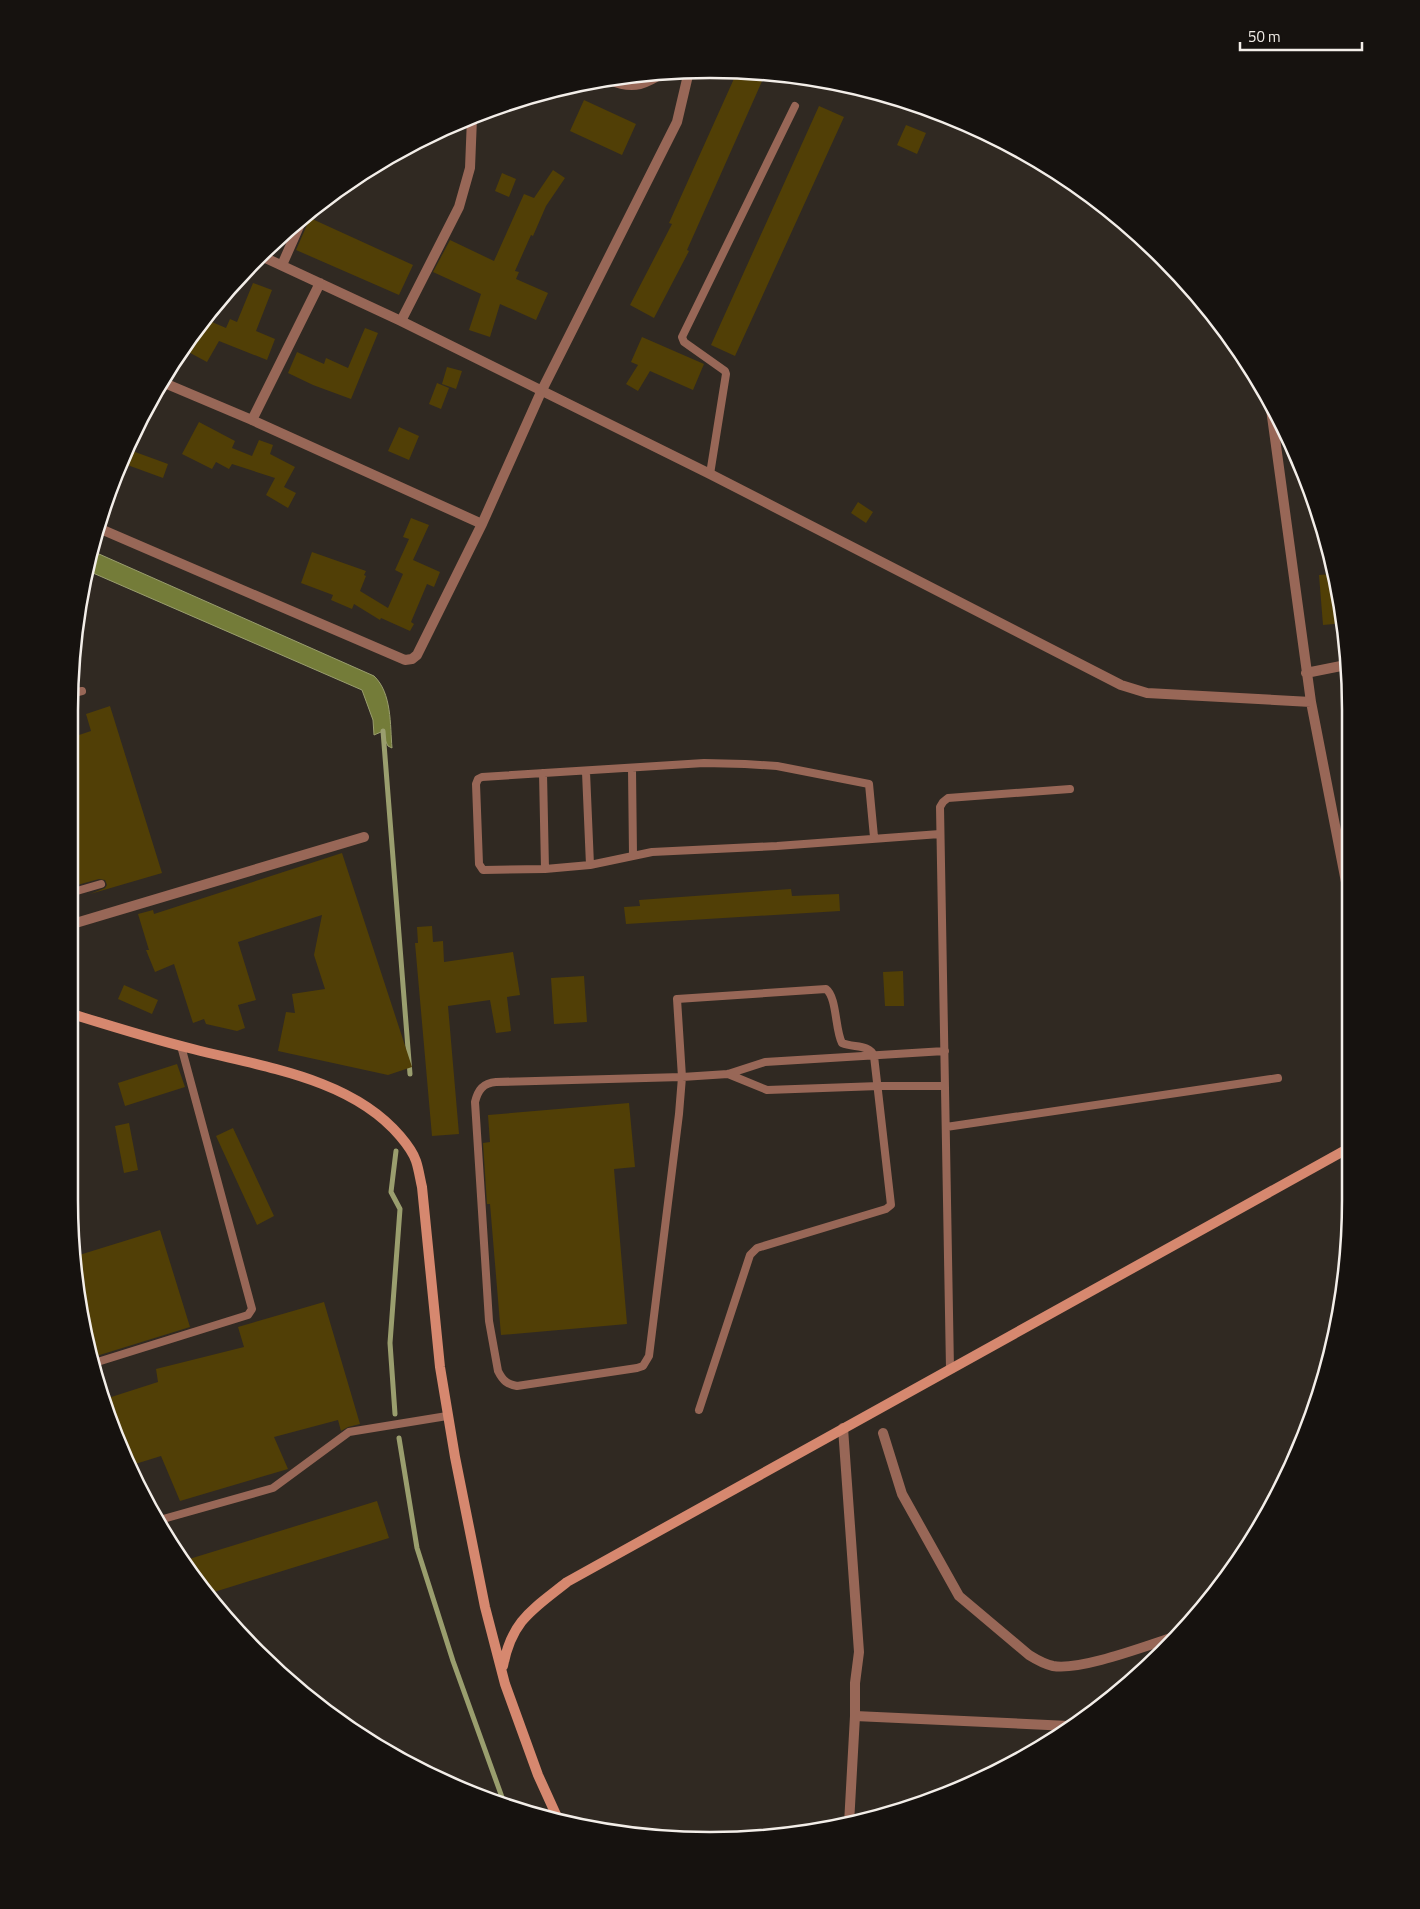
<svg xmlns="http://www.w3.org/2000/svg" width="1420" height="1909" font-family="'Titillium Web',sans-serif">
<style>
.water{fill:#747c39;stroke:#9a9e6e}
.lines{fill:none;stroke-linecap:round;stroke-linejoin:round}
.stream{stroke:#9a9e6e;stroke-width:5}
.building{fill:#513f06}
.lane{stroke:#986757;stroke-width:8}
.street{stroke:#986757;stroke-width:10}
.secondary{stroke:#d6886f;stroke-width:10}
.rim{fill:none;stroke:#f3eee9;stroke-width:2.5}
</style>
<rect width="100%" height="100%" fill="#302922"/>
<path class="water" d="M 90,550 L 374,676 C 392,693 390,725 392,748 L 388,746 L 381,732 L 374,735 L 373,720 L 362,690 L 86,570 Z"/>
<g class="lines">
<path class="stream" d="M 383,731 L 410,1074
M 395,1414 L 390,1343 L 400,1209 L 391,1192 L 396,1151
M 399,1438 L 417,1548 L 453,1661 L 503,1800"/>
</g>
<path class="building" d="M 737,72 L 748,73 L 763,79 L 687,250 L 689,251 L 654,318 L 630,305 L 672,224 L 669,223 Z
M 584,100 L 636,124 L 622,155 L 570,131 Z
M 819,106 L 844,117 L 735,356 L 711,345 Z
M 906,125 L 926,133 L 917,154 L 897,145 Z
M 553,170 L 565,178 L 546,206 L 533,236 L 531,235 L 515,271 L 519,272 L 516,279 L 548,293 L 536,320 L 500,304 L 490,337 L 469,330 L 481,294 L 433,272 L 450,240 L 494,261 L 524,194 L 534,198 Z
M 502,173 L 516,179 L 509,197 L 495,191 Z
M 310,218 L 413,265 L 399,295 L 296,250 Z
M 253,283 L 272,290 L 256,331 L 275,339 L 267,360 L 219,341 L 207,362 L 181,348 L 205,319 L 226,328 L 230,319 L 237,322 Z
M 365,328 L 378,333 L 351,399 L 313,385 L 288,373 L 297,352 L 324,364 L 326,358 L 348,368 Z
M 642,337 L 704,364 L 693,390 L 650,371 L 638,391 L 626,384 L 638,365 L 631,362 Z
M 447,367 L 462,371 L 456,389 L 442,384 Z
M 437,383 L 449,388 L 441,409 L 429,404 Z
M 199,422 L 235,441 L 232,448 L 252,456 L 259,440 L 273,445 L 270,454 L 295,467 L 284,487 L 296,493 L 288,508 L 266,495 L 275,478 L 232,464 L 229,469 L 216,462 L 212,469 L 182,454 Z
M 399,427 L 419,436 L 409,460 L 388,451 Z
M 127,449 L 168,464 L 163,478 L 122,463 Z
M 858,502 L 873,512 L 866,523 L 851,513 Z
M 411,518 L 429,525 L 413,560 L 440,572 L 434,587 L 427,584 L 411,622 L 414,624 L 410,631 L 381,618 L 380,620 L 354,604 L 352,609 L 331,600 L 333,595 L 301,583 L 312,552 L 366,571 L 364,575 L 366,576 L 360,591 L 388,608 L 403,574 L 395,570 L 409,539 L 403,537 Z
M 1332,574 L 1345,623 L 1323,625 L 1319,575 Z
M 110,706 L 162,873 L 90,894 L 105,888 L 107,885 L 105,880 L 99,879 L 70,887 L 70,738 L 91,731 L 86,714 Z
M 342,853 L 412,1067 L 388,1075 L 278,1051 L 286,1012 L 295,1013 L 292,994 L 325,989 L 314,955 L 322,915 L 238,942 L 256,1000 L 238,1005 L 245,1028 L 237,1031 L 206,1024 L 204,1019 L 193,1023 L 174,964 L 155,972 L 146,950 L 149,950 L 138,914 L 153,910 L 154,914 Z
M 791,889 L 792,896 L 839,894 L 840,911 L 626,924 L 624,907 L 640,906 L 639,900 Z
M 432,926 L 433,942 L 443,941 L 444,962 L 513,952 L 520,995 L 507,997 L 511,1031 L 496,1033 L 490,1000 L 448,1006 L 459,1134 L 432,1136 L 415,943 L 418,943 L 417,927 Z
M 903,971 L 904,1006 L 885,1006 L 883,972 Z
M 584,976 L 587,1022 L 554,1024 L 551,978 Z
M 124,985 L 158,1000 L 152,1014 L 118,999 Z
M 177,1064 L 185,1087 L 125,1106 L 118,1083 Z
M 629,1103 L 635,1167 L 614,1169 L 627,1324 L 501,1335 L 490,1204 L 487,1204 L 483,1143 L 490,1142 L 488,1115 Z
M 129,1123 L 138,1170 L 124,1173 L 115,1126 Z
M 233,1128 L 274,1216 L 257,1225 L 216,1136 Z
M 160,1230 L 190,1327 L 90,1358 L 76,1256 Z
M 324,1302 L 360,1424 L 348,1427 L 341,1431 L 338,1420 L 274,1437 L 288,1469 L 180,1501 L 161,1456 L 132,1465 L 105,1399 L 158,1382 L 156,1369 L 244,1347 L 238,1327 Z
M 377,1501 L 389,1538 L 211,1593 L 186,1560 Z"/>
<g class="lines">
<path class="lane" d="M 710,474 L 726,374 L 725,371 L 684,342 L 682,337 L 795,106
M 70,694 L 82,691
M 632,769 L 633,855
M 586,772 L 590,865
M 543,773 L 545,869
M 874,837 L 869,784 L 777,766 L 745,764 L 704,763 L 482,777 L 478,779 L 476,784 L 479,864 L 483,870 L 545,869 L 590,865 L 652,852 L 777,846 L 940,834
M 70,893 L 101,884
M 728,1074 L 767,1090 L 879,1086 L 945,1086
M 946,1127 L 1278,1078
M 91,1364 L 248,1315 L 252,1309 L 181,1046
M 950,1369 L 940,807 L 943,802 L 948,798 L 1070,789
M 699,1410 L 750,1255 L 757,1248 L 886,1209 L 891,1205 L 874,1056 C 869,1044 854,1048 842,1043 C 835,1030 837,997 826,989 L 677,999 L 682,1077 L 679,1114 L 649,1356 L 643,1366 L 637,1368 L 517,1386 C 507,1384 503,1381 498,1371 L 489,1321 L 475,1102 C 478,1090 483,1083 496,1082 L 682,1077 L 728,1074 L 765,1062 L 945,1051
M 156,1521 L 273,1488 L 349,1432 L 447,1416"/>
<path class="street" d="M 610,80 C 635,91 647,83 668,70
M 259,255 L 401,321 L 710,474 L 1121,685 L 1147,693 L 1311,702
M 282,265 L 304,215
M 401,321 L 459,207 L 470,168 L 472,118
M 162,382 L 252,420 L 482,524
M 1271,409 L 1311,702 L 1347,887
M 252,420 L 320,283
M 96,527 L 405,660 L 412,659 L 417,655 L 482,524 L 541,392 L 677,122 L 689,71
M 1306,673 L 1346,665
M 69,925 L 364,837
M 843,1428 L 859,1652 L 855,1683 L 855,1716 L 849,1824
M 883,1433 L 902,1494 L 959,1596 L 1029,1655 C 1037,1660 1044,1664 1053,1666 C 1081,1671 1148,1645 1177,1636
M 855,1716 L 1069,1726"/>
<path class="secondary" d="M 69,1013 C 111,1026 152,1039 193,1049 C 263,1067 351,1078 400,1136 C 406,1143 413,1152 416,1161 C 419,1170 420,1179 422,1187 L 440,1367 L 455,1457 L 485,1607 L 505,1684 L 538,1775 L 558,1819
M 503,1666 C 512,1620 532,1610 567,1582 L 1349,1148"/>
</g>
<path d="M0 0H1420V1909H0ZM710 78H710A632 632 0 0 1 1342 710V1200A632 632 0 0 1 710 1832H710A632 632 0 0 1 78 1200V710A632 632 0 0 1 710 78Z" fill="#16120f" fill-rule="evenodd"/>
<path class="rim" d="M710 78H710A632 632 0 0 1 1342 710V1200A632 632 0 0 1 710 1832H710A632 632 0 0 1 78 1200V710A632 632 0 0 1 710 78Z"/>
<path d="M1240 42v8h122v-8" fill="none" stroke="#f3eee9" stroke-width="2.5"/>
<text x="1248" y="42" font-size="15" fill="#f3eee9" stroke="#16120f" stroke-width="4" paint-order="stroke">50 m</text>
</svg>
